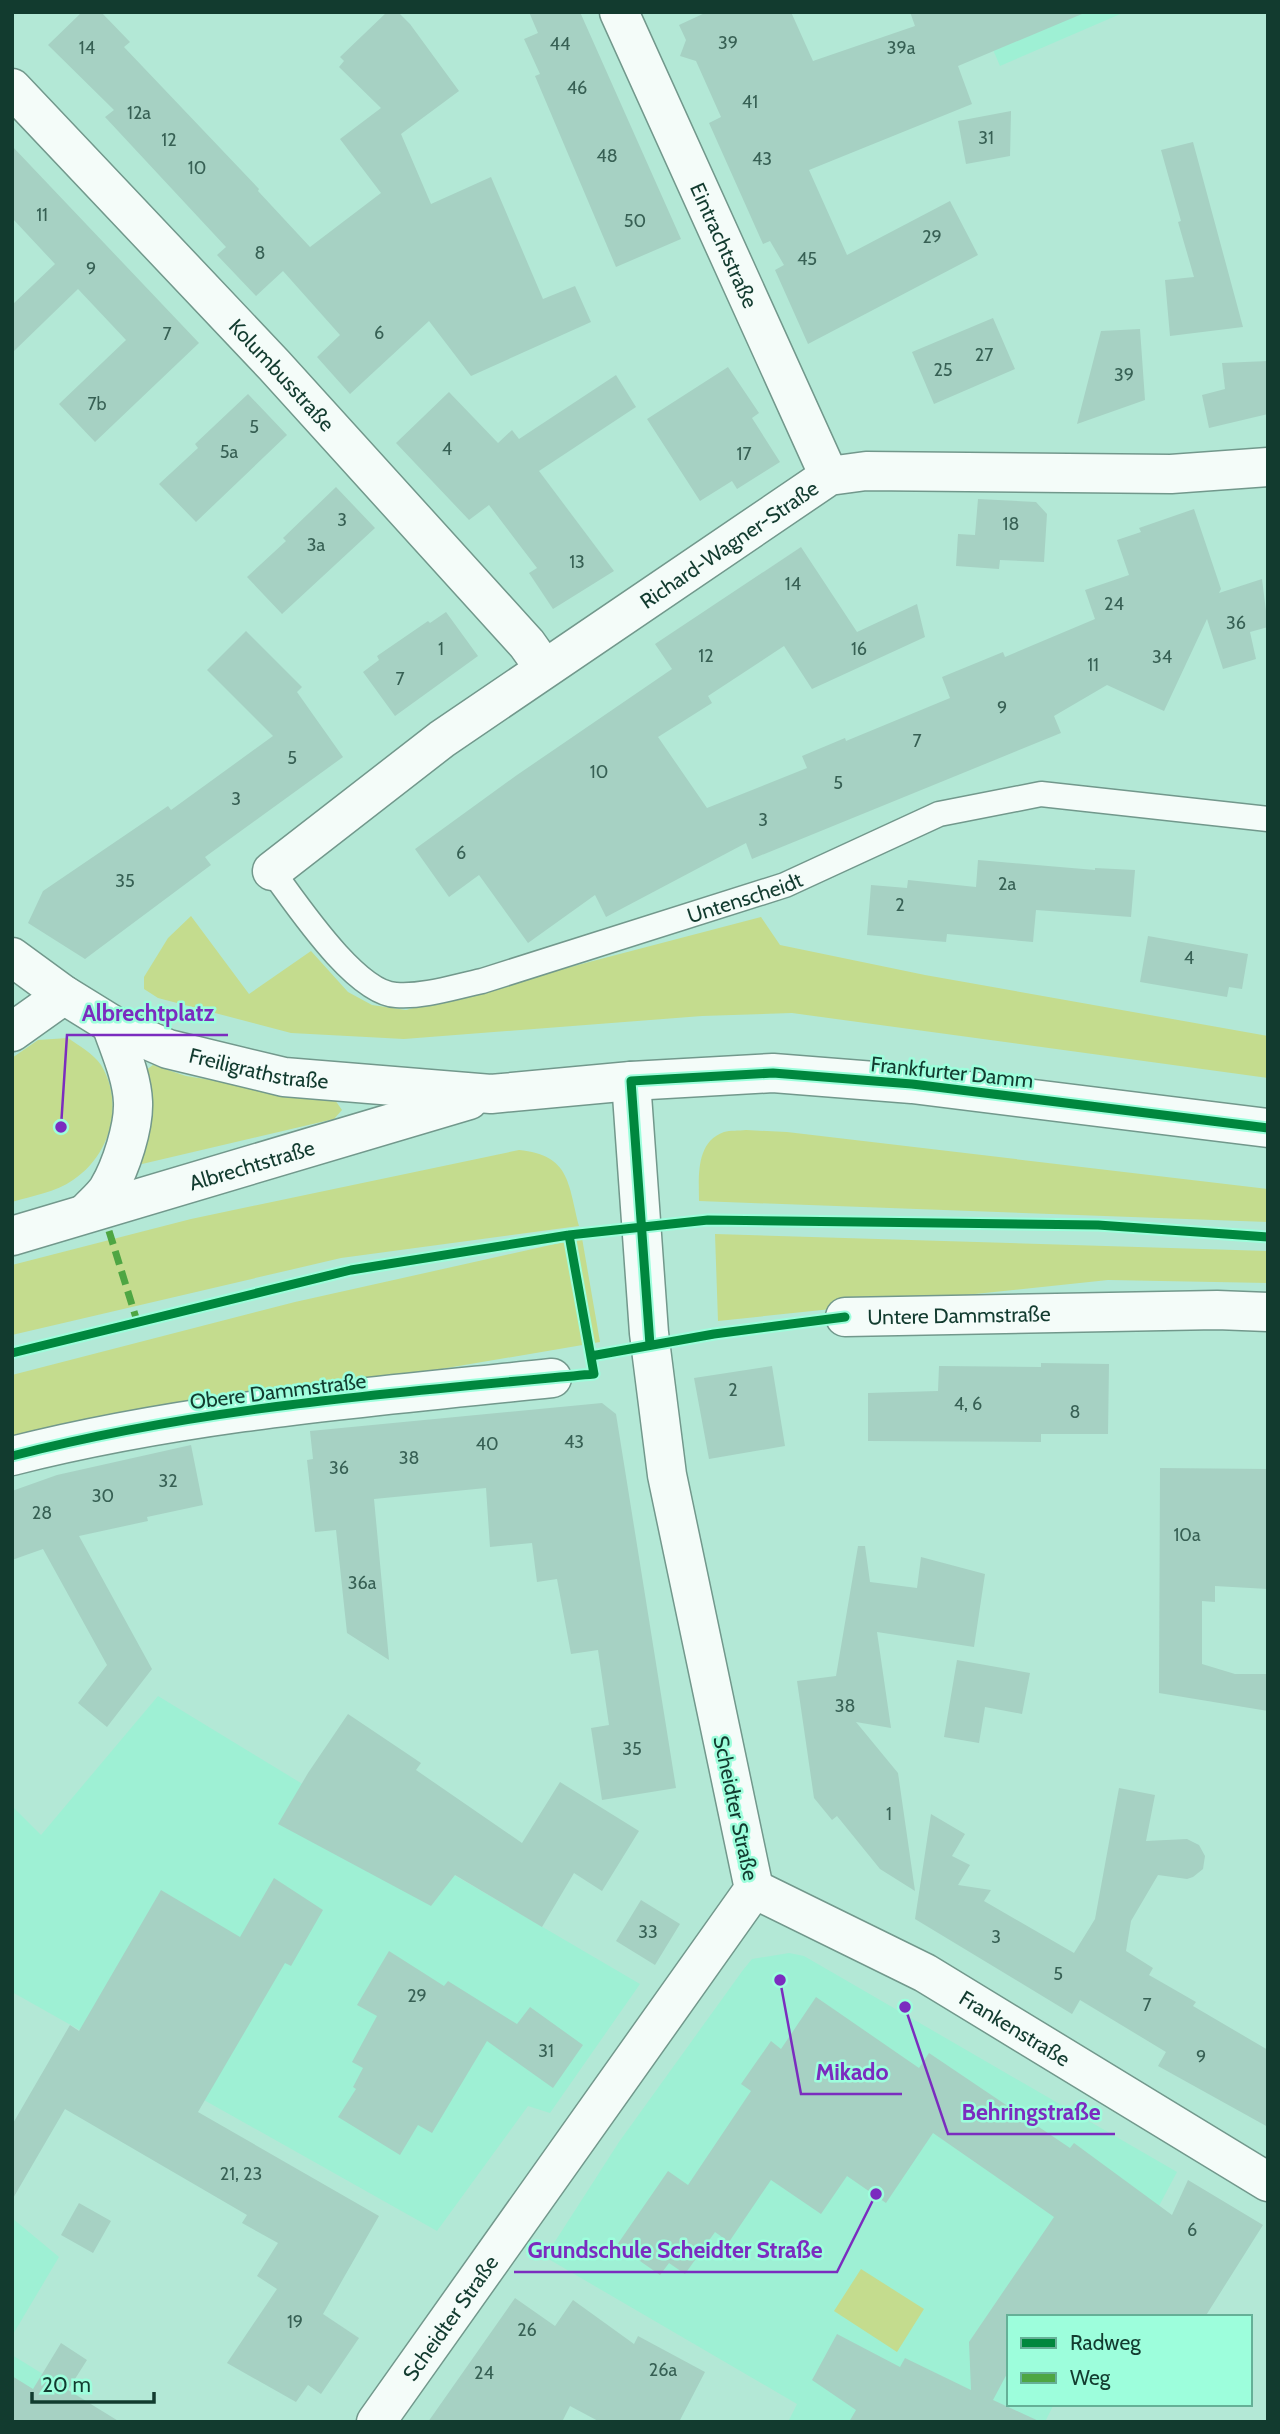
<svg xmlns="http://www.w3.org/2000/svg" width="1280" height="2434" font-family="Cabin,sans-serif">
<style>
.built{fill:#9ef0d4}
.green{fill:#c4dc8e}
.building{fill:#a6d1c3}
.lines{fill:none;stroke-linecap:round;stroke-linejoin:round}
.service-casing{stroke:#72988c;stroke-width:27}
.minor-casing{stroke:#72988c;stroke-width:41}
.tertiary-casing{stroke:#72988c;stroke-width:41}
.primary-casing{stroke:#72988c;stroke-width:41}
.service{stroke:#f4fcf9;stroke-width:24}
.minor{stroke:#f4fcf9;stroke-width:38}
.tertiary{stroke:#f4fcf9;stroke-width:38}
.primary{stroke:#f4fcf9;stroke-width:38}
.quiet{stroke:#4ea643;stroke-width:7;stroke-dasharray:14 7;stroke-linecap:butt}
.cycleway-casing{stroke:#9dfedc;stroke-width:13}
.cycleway{stroke:#00873e;stroke-width:9}
.labels{text-anchor:middle;dominant-baseline:central;stroke-width:5;stroke-linejoin:round;paint-order:stroke}
.number-label{font-size:18px;fill:#376054}
.street-label{font-size:21px;fill:#123b2f;stroke:#9dfedc}
.leader{fill:none;stroke:#7b2cbf;stroke-width:2.5}
.callout-dot{fill:#7b2cbf;stroke:#9dfedc;stroke-width:2.5}
.callout-label{font-size:23px;text-anchor:middle;font-weight:bold;fill:#7b2cbf;stroke:#9dfedc;stroke-width:5;stroke-linejoin:round;paint-order:stroke}
</style>
<rect width="100%" height="100%" fill="#b3e8d6"/>
<path class="built" d="M 977,12 L 1125,12 L 1000,66 Z
M 158,1696 L 401,1844 L 640,1984 L 550,2113 L 528,2106 L 437,2231 L 12,1992 L 12,1806 L 41,1835 Z
M 789,1953 L 804,1956 L 1177,2172 L 1100,2317 L 1009,2317 L 1009,2404 L 1054,2404 L 1045,2422 L 788,2422 L 797,2404 L 545,2257 L 619,2142 L 743,1970 L 752,1959 Z
M 12,2218 L 59,2257 L 12,2336 Z
M 12,2355 L 90,2403 L 79,2422 L 12,2422 Z"/>
<path class="green" d="M 191,916 L 249,994 L 311,951 L 348,992 L 372,1005 L 406,1010 L 761,917 L 780,945 L 925,975 L 1268,1036 L 1268,1078 L 792,1013 L 702,1016 L 404,1039 L 291,1033 L 158,998 L 144,989 L 144,977 L 168,938 Z
M 68,1038 C 78,1045 94,1054 101,1065 C 125,1104 110,1156 73,1180 C 56,1192 32,1196 12,1202 L 12,1058 L 38,1040 Z
M 153,1065 L 186,1076 L 335,1100 L 342,1110 L 334,1119 L 142,1164 L 140,1161 L 146,1070 Z
M 746,1130 L 787,1132 L 1268,1189 L 1268,1222 L 699,1201 C 699,1178 695,1142 724,1132 C 730,1130 739,1131 746,1130 Z
M 519,1150 C 570,1155 568,1183 579,1226 L 341,1258 L 12,1335 L 12,1265 L 191,1219 Z
M 715,1234 L 1268,1251 L 1268,1283 L 1108,1280 L 718,1321 Z
M 582,1238 L 600,1342 L 12,1442 L 12,1375 L 295,1302 Z
M 861,2269 L 924,2309 L 897,2352 L 834,2311 Z"/>
<path class="building" d="M 82,12 L 101,12 L 130,42 L 124,47 L 259,189 L 258,191 L 310,247 L 381,193 L 340,139 L 381,108 L 339,67 L 344,61 L 340,57 L 387,12 L 398,12 L 410,24 L 459,91 L 401,134 L 431,204 L 491,177 L 543,299 L 575,286 L 591,322 L 471,376 L 429,321 L 350,394 L 317,357 L 340,335 L 283,271 L 256,296 L 217,255 L 226,247 L 105,117 L 114,110 L 48,45 Z
M 529,12 L 580,12 L 681,239 L 616,267 L 535,76 L 540,74 L 524,39 L 538,33 Z
M 707,12 L 791,12 L 813,61 L 915,26 L 910,12 L 1082,14 L 958,66 L 972,104 L 809,170 L 847,255 L 950,201 L 978,255 L 808,344 L 775,270 L 784,265 L 770,241 L 763,244 L 709,123 L 721,117 L 696,61 L 680,56 L 686,40 L 679,25 Z
M 1011,111 L 1010,156 L 966,164 L 958,121 Z
M 1193,142 L 1243,327 L 1170,336 L 1165,280 L 1194,277 L 1178,222 L 1181,221 L 1161,150 Z
M 12,146 L 199,343 L 95,442 L 59,404 L 126,340 L 78,289 L 12,353 L 12,305 L 55,264 L 12,218 Z
M 993,318 L 1015,369 L 934,404 L 912,352 Z
M 1140,329 L 1145,400 L 1077,424 L 1101,331 Z
M 1268,361 L 1268,414 L 1209,428 L 1202,395 L 1225,389 L 1222,363 Z
M 728,367 L 759,413 L 752,418 L 780,462 L 737,489 L 732,481 L 700,501 L 647,419 Z
M 616,375 L 636,407 L 539,471 L 614,571 L 553,609 L 529,573 L 537,568 L 489,505 L 469,520 L 396,443 L 449,392 L 498,443 L 512,430 L 519,439 Z
M 248,394 L 287,435 L 196,522 L 159,484 L 198,448 L 195,444 Z
M 336,487 L 375,528 L 282,614 L 247,577 L 286,541 L 283,538 Z
M 978,499 L 1036,502 L 1047,514 L 1044,562 L 1000,560 L 999,569 L 956,566 L 958,534 L 975,535 Z
M 1194,509 L 1221,589 L 1219,593 L 1262,579 L 1268,627 L 1250,632 L 1256,659 L 1223,669 L 1207,619 L 1164,711 L 1107,685 L 1054,716 L 1061,733 L 752,859 L 746,843 L 606,917 L 595,895 L 528,943 L 479,875 L 449,897 L 415,849 L 517,775 L 672,669 L 655,644 L 801,547 L 857,632 L 917,604 L 925,637 L 812,689 L 784,646 L 708,696 L 712,703 L 658,737 L 707,808 L 807,768 L 802,756 L 845,738 L 846,741 L 950,698 L 942,677 L 1003,652 L 1005,657 L 1095,619 L 1085,590 L 1129,575 L 1117,540 L 1141,532 L 1139,528 Z
M 446,612 L 478,656 L 395,716 L 363,672 L 379,660 L 377,656 L 428,621 L 430,623 Z
M 246,631 L 302,687 L 297,692 L 343,757 L 205,857 L 211,865 L 85,959 L 28,923 L 43,891 L 168,806 L 171,810 L 273,736 L 207,670 Z
M 978,860 L 1095,870 L 1095,868 L 1135,870 L 1131,917 L 1036,910 L 1033,942 L 947,934 L 946,942 L 867,935 L 871,885 L 907,888 L 908,880 L 976,887 Z
M 1148,936 L 1248,954 L 1242,989 L 1229,987 L 1227,997 L 1140,982 Z
M 1041,1363 L 1109,1364 L 1108,1434 L 1041,1434 L 1041,1442 L 868,1441 L 868,1393 L 938,1391 L 939,1366 L 1041,1367 Z
M 772,1366 L 785,1446 L 709,1459 L 694,1378 Z
M 602,1403 L 616,1414 L 676,1788 L 602,1800 L 591,1728 L 609,1725 L 598,1650 L 571,1654 L 557,1579 L 537,1582 L 532,1543 L 490,1547 L 486,1488 L 374,1499 L 389,1660 L 347,1633 L 336,1530 L 315,1532 L 307,1460 L 313,1459 L 310,1431 Z
M 191,1445 L 203,1505 L 147,1517 L 148,1521 L 79,1536 L 152,1669 L 107,1727 L 78,1703 L 107,1665 L 43,1549 L 12,1560 L 12,1491 L 57,1475 Z
M 1160,1468 L 1268,1469 L 1268,1589 L 1215,1586 L 1215,1602 L 1202,1601 L 1202,1664 L 1235,1674 L 1268,1674 L 1268,1711 L 1159,1693 Z
M 858,1546 L 865,1546 L 870,1582 L 917,1588 L 921,1557 L 985,1574 L 974,1647 L 877,1632 L 891,1728 L 856,1722 L 898,1773 L 915,1891 L 880,1869 L 837,1816 L 832,1820 L 814,1798 L 797,1681 L 836,1676 Z
M 957,1660 L 1030,1673 L 1022,1714 L 985,1707 L 979,1743 L 944,1737 Z
M 348,1714 L 421,1763 L 416,1770 L 522,1843 L 560,1782 L 639,1831 L 602,1891 L 574,1873 L 542,1927 L 455,1875 L 431,1906 L 278,1824 L 308,1773 Z
M 1119,1788 L 1155,1795 L 1146,1841 L 1187,1839 L 1199,1845 L 1205,1856 L 1203,1869 L 1193,1877 L 1187,1879 L 1158,1875 L 1131,1921 L 1126,1951 L 1153,1968 L 1149,1975 L 1196,2002 L 1193,2006 L 1268,2050 L 1268,2127 L 1158,2066 L 1166,2052 L 1080,2000 L 1072,2014 L 915,1919 L 931,1814 L 965,1834 L 952,1856 L 970,1865 L 958,1885 L 991,1890 L 984,1901 L 1074,1953 L 1095,1919 Z
M 274,1878 L 323,1910 L 291,1966 L 285,1963 L 198,2112 L 379,2216 L 323,2314 L 359,2338 L 321,2394 L 308,2385 L 296,2402 L 227,2363 L 277,2289 L 257,2276 L 278,2243 L 242,2223 L 247,2215 L 65,2109 L 12,2200 L 12,2125 L 70,2025 L 79,2031 L 161,1890 L 240,1937 Z
M 641,1900 L 680,1924 L 655,1965 L 616,1941 Z
M 389,1951 L 444,1986 L 448,1981 L 517,2024 L 530,2007 L 583,2045 L 553,2088 L 487,2041 L 432,2133 L 418,2125 L 400,2155 L 338,2117 L 356,2089 L 353,2087 L 363,2068 L 352,2062 L 377,2016 L 357,2005 Z
M 816,1997 L 919,2068 L 929,2053 L 1070,2148 L 1074,2143 L 1172,2215 L 1188,2180 L 1263,2225 L 1205,2317 L 1009,2317 L 1009,2370 L 993,2400 L 1041,2422 L 849,2422 L 856,2410 L 812,2380 L 837,2334 L 900,2367 L 905,2358 L 971,2390 L 969,2342 L 1054,2217 L 933,2133 L 886,2203 L 847,2176 L 821,2214 L 771,2180 L 729,2242 L 715,2232 L 685,2274 L 669,2263 L 660,2275 L 617,2245 L 668,2171 L 688,2185 L 751,2091 L 741,2084 L 771,2041 L 781,2049 Z
M 79,2203 L 111,2221 L 93,2253 L 61,2235 Z
M 515,2298 L 555,2326 L 573,2300 L 634,2344 L 638,2336 L 705,2372 L 679,2422 L 600,2422 L 570,2406 L 562,2422 L 428,2422 Z
M 61,2343 L 87,2360 L 68,2390 L 120,2422 L 12,2422 L 12,2376 L 33,2389 Z"/>
<g class="lines">
<defs>
<g id="service">
<path id="s1" d="M 272,871 C 296,903 355,993 396,995 C 424,997 454,987 482,981 L 785,885 L 939,814 L 1041,794 L 1268,819"/>
</g>
<g id="minor">
<path id="s2" d="M 619,12 L 829,476"/>
<path id="s3" d="M 12,88 L 274,365 L 527,644 L 544,668"/>
<path id="s4" d="M 272,871 L 442,739 L 829,476 L 866,471 L 1171,474 L 1268,467"/>
<path d="M 12,1032 L 64,995"/>
<path id="s5" d="M 845,1317 L 1217,1310 L 1268,1312"/>
<path d="M 12,1456 C 189,1411 371,1397 552,1378"/>
</g>
<g id="tertiary">
<path id="s6" d="M 754,1889 L 925,1973 L 1268,2182"/>
<path id="s7" d="M 376,2422 L 754,1889 L 667,1475 L 649,1333 L 631,1081"/>
</g>
<g id="primary">
<path id="s8" d="M 12,957 L 64,995 L 111,1024 L 168,1049 L 284,1077 L 491,1094 L 631,1081 L 773,1073 L 912,1084 L 1268,1128"/>
<path d="M 86,1213 C 93,1205 102,1198 108,1189 C 121,1167 134,1127 133,1102 C 132,1076 119,1048 111,1024"/>
<path id="s9" d="M 12,1236 L 469,1100"/>
</g>
</defs>
<use href="#service" class="service-casing"/>
<use href="#minor" class="minor-casing"/>
<use href="#tertiary" class="tertiary-casing"/>
<use href="#primary" class="primary-casing"/>
<use href="#service" class="service"/>
<use href="#minor" class="minor"/>
<use href="#tertiary" class="tertiary"/>
<use href="#primary" class="primary"/>
<path class="quiet" d="M 109,1231 L 137,1321"/>
<defs>
<path id="cycleway" d="M 650,1345 L 631,1081 L 773,1073 L 912,1084 L 1268,1128
M 12,1353 L 351,1270 L 569,1235 L 708,1220 L 1098,1225 L 1268,1237
M 591,1356 L 714,1334 L 845,1317
M 12,1456 C 202,1407 399,1392 594,1374 L 569,1235"/>
</defs>
<use href="#cycleway" class="cycleway-casing"/>
<use href="#cycleway" class="cycleway"/>
</g>
<g class="labels">
<g class="number-label">
<text x="728" y="43">39</text>
<text x="560" y="44">44</text>
<text x="87" y="48">14</text>
<text x="901" y="48">39a</text>
<text x="577" y="88">46</text>
<text x="750" y="102">41</text>
<text x="139" y="113">12a</text>
<text x="986" y="138">31</text>
<text x="169" y="140">12</text>
<text x="607" y="156">48</text>
<text x="762" y="159">43</text>
<text x="197" y="168">10</text>
<text x="42" y="215">11</text>
<text x="635" y="221">50</text>
<text x="932" y="237">29</text>
<text x="260" y="253">8</text>
<text x="807" y="259">45</text>
<text x="91" y="269">9</text>
<text x="379" y="333">6</text>
<text x="167" y="334">7</text>
<text x="984" y="355">27</text>
<text x="943" y="370">25</text>
<text x="1124" y="375">39</text>
<text x="97" y="404">7b</text>
<text x="254" y="427">5</text>
<text x="447" y="449">4</text>
<text x="229" y="452">5a</text>
<text x="744" y="454">17</text>
<text x="342" y="520">3</text>
<text x="1011" y="524">18</text>
<text x="316" y="545">3a</text>
<text x="577" y="562">13</text>
<text x="793" y="584">14</text>
<text x="1114" y="604">24</text>
<text x="1236" y="623">36</text>
<text x="441" y="649">1</text>
<text x="859" y="649">16</text>
<text x="706" y="656">12</text>
<text x="1162" y="657">34</text>
<text x="1093" y="665">11</text>
<text x="400" y="679">7</text>
<text x="1002" y="708">9</text>
<text x="917" y="741">7</text>
<text x="292" y="758">5</text>
<text x="599" y="772">10</text>
<text x="838" y="783">5</text>
<text x="236" y="799">3</text>
<text x="763" y="820">3</text>
<text x="461" y="853">6</text>
<text x="125" y="881">35</text>
<text x="1007" y="884">2a</text>
<text x="900" y="905">2</text>
<text x="1189" y="958">4</text>
<text x="733" y="1390">2</text>
<text x="968" y="1404">4, 6</text>
<text x="1075" y="1412">8</text>
<text x="574" y="1442">43</text>
<text x="487" y="1444">40</text>
<text x="409" y="1458">38</text>
<text x="339" y="1468">36</text>
<text x="168" y="1481">32</text>
<text x="103" y="1496">30</text>
<text x="42" y="1513">28</text>
<text x="1187" y="1535">10a</text>
<text x="362" y="1583">36a</text>
<text x="845" y="1706">38</text>
<text x="632" y="1749">35</text>
<text x="889" y="1814">1</text>
<text x="648" y="1932">33</text>
<text x="996" y="1937">3</text>
<text x="1058" y="1974">5</text>
<text x="417" y="1996">29</text>
<text x="1147" y="2005">7</text>
<text x="546" y="2051">31</text>
<text x="1201" y="2057">9</text>
<text x="241" y="2174">21, 23</text>
<text x="1192" y="2230">6</text>
<text x="295" y="2322">19</text>
<text x="527" y="2330">26</text>
<text x="663" y="2370">26a</text>
<text x="484" y="2373">24</text>
</g>
<g class="street-label">
<text stroke="none"><textPath href="#s2" startOffset="256">Eintrachtstraße</textPath></text>
<text stroke="none"><textPath href="#s3" startOffset="394">Kolumbusstraße</textPath></text>
<text stroke="none"><textPath href="#s4" startOffset="562">Richard-Wagner-Straße</textPath></text>
<text stroke="none"><textPath href="#s1" startOffset="542">Untenscheidt</textPath></text>
<text stroke="none"><textPath href="#s8" startOffset="275">Freiligrathstraße</textPath></text>
<text transform="translate(952 1072) rotate(6)">Frankfurter Damm</text>
<text stroke="none"><textPath href="#s9" startOffset="250">Albrechtstraße</textPath></text>
<text stroke="none"><textPath href="#s5" startOffset="114">Untere Dammstraße</textPath></text>
<text transform="translate(278 1391) rotate(-7)">Obere Dammstraße</text>
<text transform="translate(736 1808) rotate(78)">Scheidter Straße</text>
<text stroke="none"><textPath href="#s6" startOffset="296">Frankenstraße</textPath></text>
<text stroke="none"><textPath href="#s7" startOffset="128">Scheidter Straße</textPath></text>
</g>
</g>
<path class="leader" d="M61 1127L67 1035H228M780 1980L801 2094H902M905 2007L948 2134H1115M876 2194L837 2272H514"/>
<g class="callout-dot">
<circle cx="61" cy="1127" r="7"/>
<circle cx="780" cy="1980" r="7"/>
<circle cx="905" cy="2007" r="7"/>
<circle cx="876" cy="2194" r="7"/>
</g>
<g class="callout-label">
<text x="148" y="1021">Albrechtplatz</text>
<text x="852" y="2080">Mikado</text>
<text x="1031" y="2120">Behringstraße</text>
<text x="675" y="2258">Grundschule Scheidter Straße</text>
</g>
<rect width="1280" height="2434" fill="none" stroke="#123b2f" stroke-width="28"/>
<rect x="1007" y="2315" width="245" height="91" fill="#9dfedc" stroke="#65b097" stroke-width="2"/>
<rect x="1021" y="2338" width="35" height="10" fill="#00873e" stroke="#65b097" stroke-width="2"/>
<text x="1070" y="2350" font-size="21" fill="#123b2f">Radweg</text>
<rect x="1021" y="2373" width="35" height="10" fill="#4ea643" stroke="#65b097" stroke-width="2"/>
<text x="1070" y="2385" font-size="21" fill="#123b2f">Weg</text>
<path d="M32 2392v10h122v-10" fill="none" stroke="#123b2f" stroke-width="3.5"/>
<text x="42" y="2392" font-size="21" fill="#123b2f" stroke="#9dfedc" stroke-width="5" paint-order="stroke">20 m</text>
</svg>
